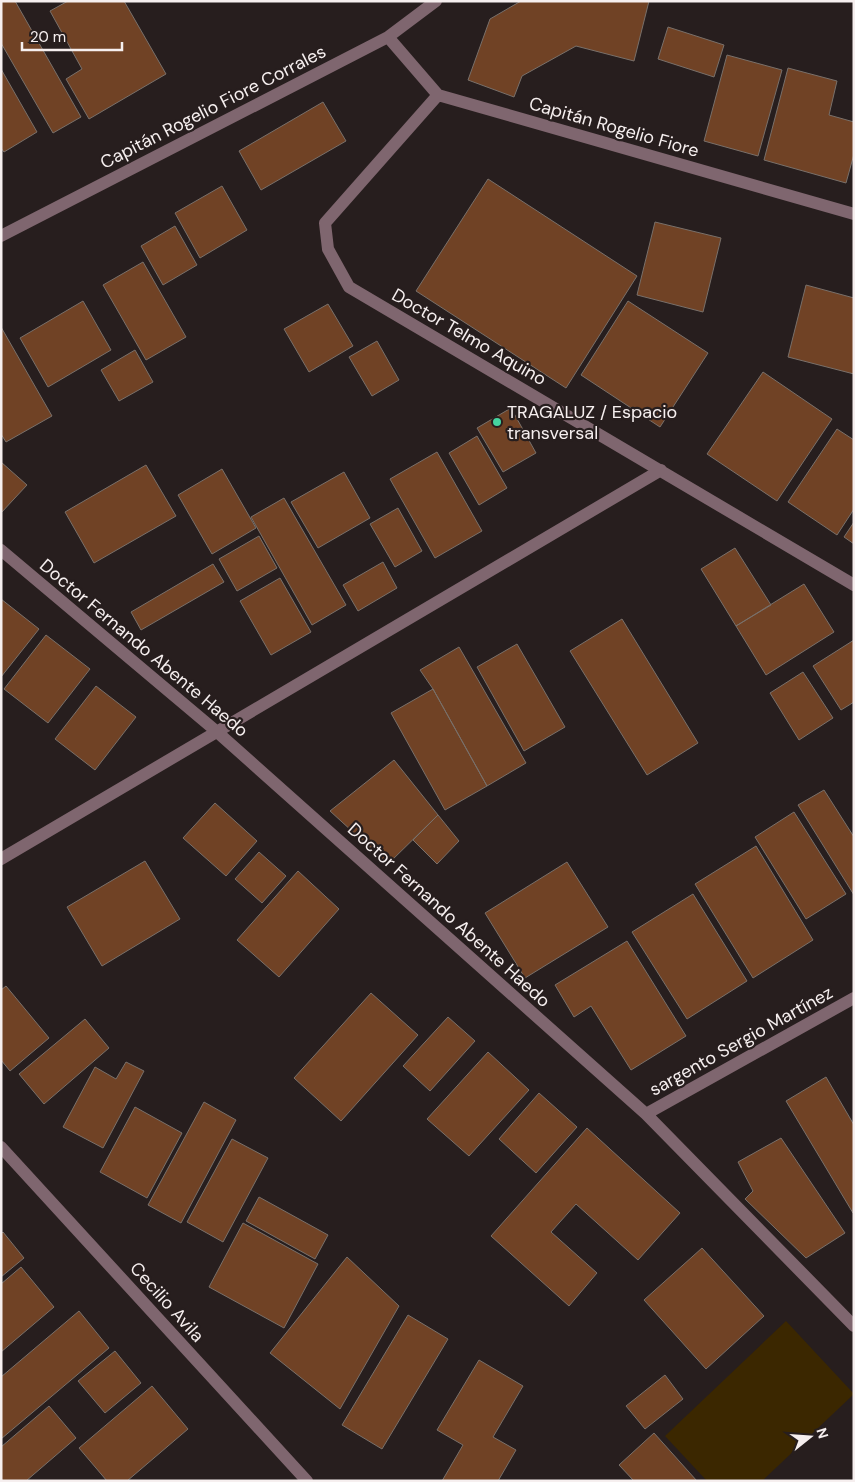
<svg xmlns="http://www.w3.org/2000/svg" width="855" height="1482" font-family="'DM Sans',sans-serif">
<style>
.green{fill:#3b2700}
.building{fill:#704225;stroke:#79706a}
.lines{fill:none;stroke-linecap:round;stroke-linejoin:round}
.street{stroke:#7f666f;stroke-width:12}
.poi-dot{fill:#45d49f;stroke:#271e1e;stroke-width:2}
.labels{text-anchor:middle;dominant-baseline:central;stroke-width:4.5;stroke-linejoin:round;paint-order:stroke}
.street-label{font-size:18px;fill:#f6efef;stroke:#271e1e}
.poi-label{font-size:18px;fill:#f6efef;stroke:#271e1e;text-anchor:start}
</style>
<rect width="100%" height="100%" fill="#271e1e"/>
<path class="green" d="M 786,1321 L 854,1394 L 762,1481 L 707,1481 L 665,1436 Z"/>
<path class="building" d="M 3,1 L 15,1 L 81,117 L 53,133 L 1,43 L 1,2 Z
M 68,1 L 124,1 L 166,74 L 89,119 L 66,79 L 82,69 L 50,11 Z
M 521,1 L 649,1 L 634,61 L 576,46 L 522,76 L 514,97 L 468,80 L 490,19 Z
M 668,27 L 724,45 L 714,77 L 658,59 Z
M 727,55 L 782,70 L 758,156 L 704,141 Z
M 788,68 L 837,81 L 829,115 L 854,122 L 854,154 L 846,183 L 764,160 Z
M 1,69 L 37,132 L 4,152 L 1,148 Z
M 323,102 L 346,141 L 261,190 L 239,151 Z
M 488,179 L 637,276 L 566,388 L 416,291 Z
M 222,186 L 247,230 L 200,258 L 175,213 Z
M 655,222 L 721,238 L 703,312 L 637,295 Z
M 175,226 L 197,265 L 163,285 L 141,246 Z
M 143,262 L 186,337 L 146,360 L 103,285 Z
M 806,285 L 854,298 L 854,374 L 788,357 Z
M 83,301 L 111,350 L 48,387 L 20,338 Z
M 628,301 L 708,353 L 660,427 L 581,375 Z
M 328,304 L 353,346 L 309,372 L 284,329 Z
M 1,327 L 52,416 L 6,442 L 1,434 Z
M 377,341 L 399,380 L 372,396 L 349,357 Z
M 135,350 L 153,382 L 119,401 L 101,370 Z
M 763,372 L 832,419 L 777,501 L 707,454 Z
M 511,408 L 536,453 L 503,472 L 477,428 Z
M 837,429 L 854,440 L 854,509 L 837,535 L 788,502 Z
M 477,436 L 507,488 L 479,505 L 449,453 Z
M 437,452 L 482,531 L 435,558 L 390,479 Z
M 1,462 L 27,485 L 1,513 Z
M 146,465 L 176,516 L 94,563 L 65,512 Z
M 222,469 L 256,528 L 212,554 L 178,495 Z
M 344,472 L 370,518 L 318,548 L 291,502 Z
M 284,498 L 346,605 L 312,625 L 251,517 Z
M 398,508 L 422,551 L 395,567 L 370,524 Z
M 854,522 L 854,544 L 844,537 Z
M 259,536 L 277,568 L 237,591 L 219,559 Z
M 735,548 L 771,605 L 736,626 L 701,569 Z
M 383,562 L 397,588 L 358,611 L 343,585 Z
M 213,564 L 224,582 L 141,630 L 131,612 Z
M 280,578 L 311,632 L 271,655 L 240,601 Z
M 804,584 L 834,632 L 766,675 L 736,626 Z
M 1,599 L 39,629 L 1,677 Z
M 622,619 L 698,743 L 647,775 L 570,651 Z
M 46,635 L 90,669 L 48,723 L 4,689 Z
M 854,640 L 854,702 L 841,710 L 813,666 Z
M 517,644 L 565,727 L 524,751 L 477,667 Z
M 459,647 L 526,763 L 487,786 L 433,689 L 420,670 Z
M 803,672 L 833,718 L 799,740 L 770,693 Z
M 96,686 L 136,717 L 95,770 L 55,739 Z
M 433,689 L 487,786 L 445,810 L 391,713 Z
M 394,760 L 438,815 L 388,864 L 330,811 Z
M 824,790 L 854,837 L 854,895 L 798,805 Z
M 215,803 L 257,841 L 226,876 L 183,838 Z
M 794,812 L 846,894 L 806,919 L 755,837 Z
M 438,815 L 459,841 L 437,864 L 413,840 Z
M 756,846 L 813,940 L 753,978 L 695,884 Z
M 259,852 L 286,876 L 262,903 L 235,879 Z
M 145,861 L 180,919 L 102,966 L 67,907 Z
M 567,862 L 608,927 L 525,978 L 485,913 Z
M 298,871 L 339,909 L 279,977 L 237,940 Z
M 693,894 L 747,981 L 687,1019 L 632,932 Z
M 627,941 L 686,1036 L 631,1070 L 591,1006 L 574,1017 L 555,985 Z
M 6,986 L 49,1038 L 10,1071 L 1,1060 L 1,990 Z
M 371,993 L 418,1035 L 341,1121 L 294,1078 Z
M 448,1017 L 475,1041 L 430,1091 L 403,1066 Z
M 85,1019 L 109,1048 L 44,1104 L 19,1074 Z
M 488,1052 L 529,1090 L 469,1156 L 427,1119 Z
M 126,1062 L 144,1071 L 103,1148 L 63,1127 L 95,1067 L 116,1079 Z
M 826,1077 L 854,1125 L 853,1213 L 786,1101 Z
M 539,1093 L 577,1127 L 536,1173 L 499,1139 Z
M 204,1102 L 236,1120 L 181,1223 L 148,1205 Z
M 135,1107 L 182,1133 L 147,1198 L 100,1172 Z
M 587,1128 L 680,1213 L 638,1260 L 576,1204 L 551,1232 L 597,1273 L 569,1306 L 491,1236 Z
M 781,1138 L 845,1233 L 806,1258 L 745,1199 L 753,1191 L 738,1162 Z
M 232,1139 L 268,1158 L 223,1242 L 187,1222 Z
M 259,1197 L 328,1235 L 315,1259 L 246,1221 Z
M 243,1223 L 318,1264 L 284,1328 L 209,1287 Z
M 3,1232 L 24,1258 L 1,1277 L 1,1234 Z
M 702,1248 L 764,1316 L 706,1369 L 644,1300 Z
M 347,1257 L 399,1306 L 340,1409 L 270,1353 Z
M 21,1267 L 54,1307 L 1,1352 L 1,1284 Z
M 79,1311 L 109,1348 L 1,1439 L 1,1377 Z
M 408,1315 L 448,1339 L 382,1449 L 342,1425 Z
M 115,1351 L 141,1383 L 105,1413 L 78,1381 Z
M 479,1360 L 523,1386 L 493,1437 L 516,1450 L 498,1481 L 442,1481 L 463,1445 L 437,1430 Z
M 665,1375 L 683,1399 L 645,1429 L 626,1406 Z
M 152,1386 L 188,1429 L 127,1481 L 107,1481 L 79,1448 Z
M 49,1406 L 76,1438 L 26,1481 L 3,1481 L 1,1478 L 1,1447 Z
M 654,1433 L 697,1481 L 634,1481 L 619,1465 Z"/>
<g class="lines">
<path class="street" d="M 388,37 L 438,95 L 854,214
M 438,95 L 325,223 L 328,249 L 349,287 L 854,585
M 1,236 L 388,37 L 436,1
M 1,550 L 216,731 L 646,1114 L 854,1326
M 1,859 L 661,470
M 646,1114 L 854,998
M 1,1147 L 307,1481"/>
</g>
<circle class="poi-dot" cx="497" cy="422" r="5"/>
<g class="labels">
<g class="street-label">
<text transform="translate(213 107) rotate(-27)">Capitán Rogelio Fiore Corrales</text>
<text transform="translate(614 127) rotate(16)">Capitán Rogelio Fiore</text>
<text transform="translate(469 337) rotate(30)">Doctor Telmo Aquino</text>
<text transform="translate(144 648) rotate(40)">Doctor Fernando Abente Haedo</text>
<text transform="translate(449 915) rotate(42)">Doctor Fernando Abente Haedo</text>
<text transform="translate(741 1041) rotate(-29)">sargento Sergio Martínez</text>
<text transform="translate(167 1302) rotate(48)">Cecilio Avila</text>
</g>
<g class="poi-label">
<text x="507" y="412">TRAGALUZ / Espacio<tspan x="507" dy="21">transversal</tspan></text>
</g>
</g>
<rect width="855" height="1482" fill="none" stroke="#f6efef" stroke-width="5"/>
<g transform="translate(810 1437) rotate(73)" stroke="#271e1e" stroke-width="4" paint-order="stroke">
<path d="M0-4L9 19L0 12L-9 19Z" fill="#f6efef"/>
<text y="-8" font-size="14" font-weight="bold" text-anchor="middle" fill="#f6efef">N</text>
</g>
<path d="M22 42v8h100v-8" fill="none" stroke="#f6efef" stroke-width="2.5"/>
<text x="30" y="42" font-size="15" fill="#f6efef" stroke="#271e1e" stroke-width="4" paint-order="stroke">20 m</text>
</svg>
